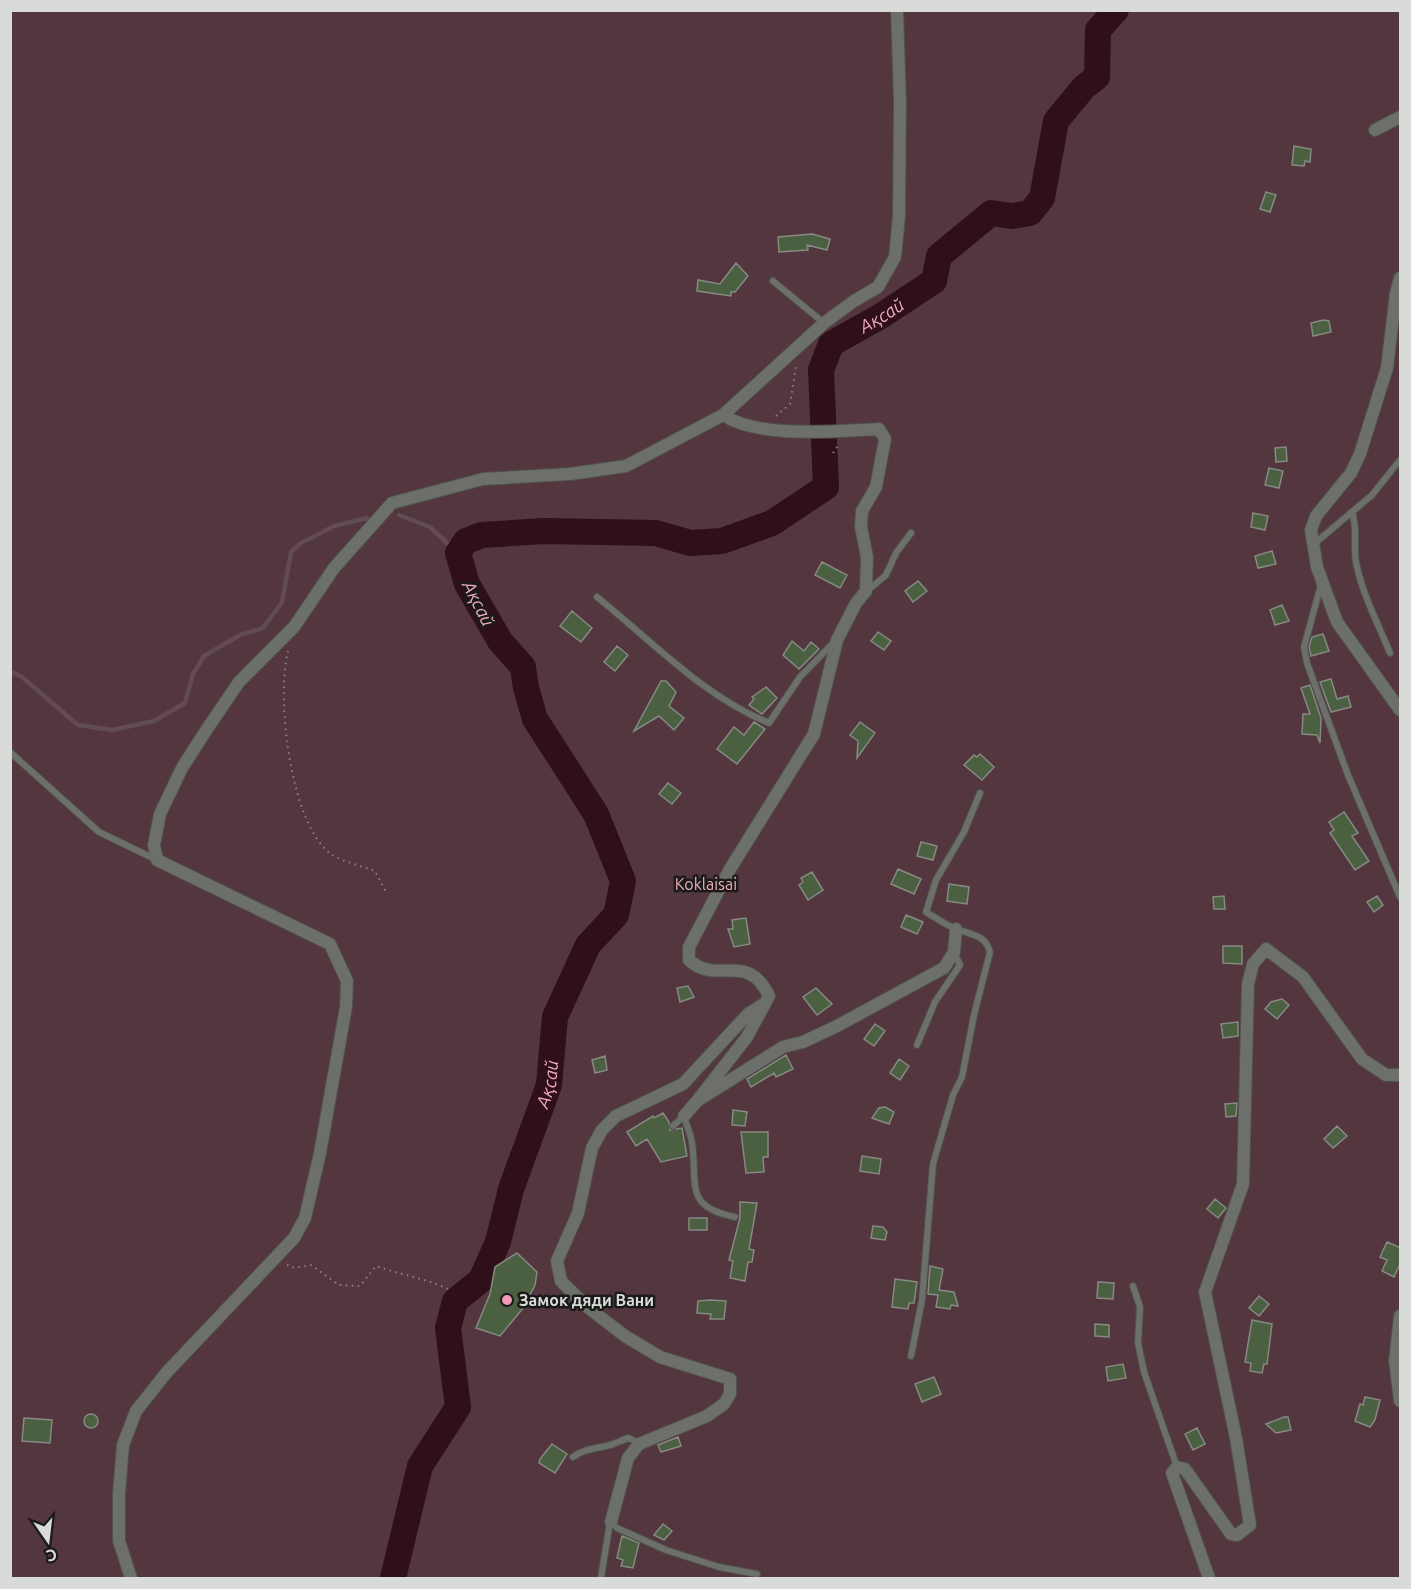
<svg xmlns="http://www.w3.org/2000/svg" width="1411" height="1589" font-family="Ubuntu,sans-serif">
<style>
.green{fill:#54363e}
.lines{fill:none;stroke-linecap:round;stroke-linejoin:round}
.stream{stroke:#624c53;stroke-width:4.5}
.river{stroke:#2f0f1a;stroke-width:26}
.building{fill:#4b6041;stroke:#868984;stroke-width:1.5}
.lane-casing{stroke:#4f514e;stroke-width:8}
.street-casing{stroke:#4f514e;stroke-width:14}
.path{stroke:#848683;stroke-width:2;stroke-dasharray:1.5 4.5;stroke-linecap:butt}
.lane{stroke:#6c6f6a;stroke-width:6}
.street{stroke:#6c6f6a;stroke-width:12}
.poi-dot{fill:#f19ab3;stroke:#1a1b19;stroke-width:2}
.labels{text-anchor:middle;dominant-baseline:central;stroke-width:5;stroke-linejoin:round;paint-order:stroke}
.park-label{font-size:16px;fill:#f1abbf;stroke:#1a1b19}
.poi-label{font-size:16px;font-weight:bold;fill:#d9dbd8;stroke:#1a1b19;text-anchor:start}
.water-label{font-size:18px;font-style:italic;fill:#f2acc0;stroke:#1a1b19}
</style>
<rect width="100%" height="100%" fill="#313430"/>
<path class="green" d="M 10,11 L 1400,11 L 1400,1578 L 11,1578 Z"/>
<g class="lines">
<path class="stream" d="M 399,515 L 430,527 L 458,553
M 10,671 L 22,677 L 78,725 L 112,730 L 154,721 L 185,703 L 193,674 L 204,656 L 240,635 L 263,628 L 282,602 L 291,552 L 301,543 L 334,526 L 367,518"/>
<path class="river" id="s1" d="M 393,1578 L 420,1466 L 458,1407 L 448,1328 L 455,1301 L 481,1280 L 498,1242 L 511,1189 L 549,1085 L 555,1017 L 588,945 L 616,915 L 623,881 L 596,814 L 535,719 L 526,688 L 523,667 L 500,641 L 467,584 L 458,553 L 466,541 L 482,535 L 544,531 L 656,533 L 690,543 L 722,541 L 772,523 L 826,487 L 821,370 L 831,344 L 881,316 L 934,281 L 939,256 L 991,213 L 1012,216 L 1030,213 L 1042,198 L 1056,121 L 1084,87 L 1097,77 L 1098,30 L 1116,10"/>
</g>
<path class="building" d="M 1294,146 L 1311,149 L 1310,162 L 1305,161 L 1304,166 L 1292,165 Z
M 1266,192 L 1276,195 L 1270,212 L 1260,209 Z
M 812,234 L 830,239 L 827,250 L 807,245 L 808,250 L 779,252 L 778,237 Z
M 736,263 L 748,276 L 735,292 L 731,292 L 731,296 L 697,291 L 698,280 L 720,284 Z
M 1323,320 L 1329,321 L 1331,332 L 1313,336 L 1311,323 Z
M 1286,447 L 1287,461 L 1276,462 L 1275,448 Z
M 1269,468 L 1283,471 L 1279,488 L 1265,485 Z
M 1253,513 L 1268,516 L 1265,530 L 1251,527 Z
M 1272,551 L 1276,564 L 1258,568 L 1255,556 Z
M 822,562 L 847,575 L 840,588 L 815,575 Z
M 918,581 L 927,591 L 913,602 L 905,591 Z
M 1282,605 L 1289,621 L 1275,625 L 1270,610 Z
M 572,611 L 592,628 L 581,642 L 560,626 Z
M 878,632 L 891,641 L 884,650 L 871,641 Z
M 1323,634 L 1329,651 L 1311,656 L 1309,647 L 1312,637 Z
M 792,641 L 804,651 L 811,642 L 819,649 L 799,669 L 783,655 Z
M 617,646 L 628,655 L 615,671 L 604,662 Z
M 1331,679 L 1337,699 L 1348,696 L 1351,707 L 1331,712 L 1320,682 Z
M 661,681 L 666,681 L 676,692 L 669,706 L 684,718 L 674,730 L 659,716 L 634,731 Z
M 1310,685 L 1321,718 L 1320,743 L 1317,735 L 1302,734 L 1303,714 L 1310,714 L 1301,688 Z
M 766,687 L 777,698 L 762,714 L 749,705 L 754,699 L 752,697 Z
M 754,722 L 765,729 L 737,764 L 717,749 L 734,727 L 744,735 Z
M 860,722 L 875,733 L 857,758 L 858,741 L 850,735 Z
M 980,754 L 994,767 L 982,780 L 964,765 L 974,755 L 977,757 Z
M 668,783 L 681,793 L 672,804 L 659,794 Z
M 1344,812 L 1358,833 L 1352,836 L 1369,861 L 1355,870 L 1330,833 L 1334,830 L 1329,822 Z
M 921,842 L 937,846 L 933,860 L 917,856 Z
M 898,869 L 921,879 L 914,894 L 891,884 Z
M 812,872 L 823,890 L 808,900 L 799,885 L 803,882 L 801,878 Z
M 949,884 L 969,887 L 967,904 L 947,901 Z
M 1224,896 L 1225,909 L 1214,909 L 1213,897 Z
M 1377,896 L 1383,905 L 1374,912 L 1367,902 Z
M 906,915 L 923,922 L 917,934 L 901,927 Z
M 746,918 L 750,944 L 734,947 L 728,929 L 733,929 L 732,920 Z
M 1223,946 L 1242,946 L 1242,964 L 1223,963 Z
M 688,986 L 694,997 L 680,1002 L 677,988 Z
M 816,988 L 832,1004 L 817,1015 L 803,997 Z
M 1282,999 L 1289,1005 L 1277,1019 L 1265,1009 L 1271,1002 Z
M 1238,1022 L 1238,1036 L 1223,1038 L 1221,1024 Z
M 875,1024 L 885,1031 L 874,1046 L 864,1039 Z
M 786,1055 L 793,1069 L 776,1077 L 774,1073 L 751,1087 L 747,1079 Z
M 605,1056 L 607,1070 L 595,1073 L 592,1060 Z
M 899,1059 L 909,1066 L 900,1080 L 890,1073 Z
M 1237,1103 L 1236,1116 L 1226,1117 L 1225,1104 Z
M 885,1107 L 894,1112 L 889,1124 L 872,1118 L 879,1108 Z
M 733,1110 L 747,1112 L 745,1126 L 732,1125 Z
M 663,1113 L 669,1122 L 670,1130 L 682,1128 L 687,1156 L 661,1162 L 647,1139 L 636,1146 L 627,1132 L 653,1116 L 654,1118 Z
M 1337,1126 L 1347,1136 L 1333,1148 L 1324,1139 Z
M 741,1132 L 768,1132 L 768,1157 L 763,1157 L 764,1172 L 746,1173 Z
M 862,1156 L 881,1159 L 879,1174 L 860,1171 Z
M 1215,1199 L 1226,1208 L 1218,1218 L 1207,1209 Z
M 740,1202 L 757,1203 L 749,1249 L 754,1250 L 752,1262 L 748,1262 L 745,1281 L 730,1278 L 733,1261 L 729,1260 L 740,1218 Z
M 689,1218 L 707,1218 L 707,1230 L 689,1230 Z
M 873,1226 L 883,1227 L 887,1232 L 885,1240 L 871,1238 Z
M 1387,1242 L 1401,1248 L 1401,1262 L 1394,1277 L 1382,1271 L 1387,1260 L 1380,1257 Z
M 517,1253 L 537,1272 L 535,1285 L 524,1307 L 500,1336 L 476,1328 L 490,1294 L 495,1267 Z
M 930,1266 L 943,1269 L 939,1290 L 954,1292 L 958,1306 L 951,1305 L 950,1309 L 936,1307 L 938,1295 L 928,1294 Z
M 895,1279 L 917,1282 L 914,1303 L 909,1303 L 908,1309 L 892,1307 Z
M 1098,1282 L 1114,1283 L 1113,1299 L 1097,1298 Z
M 1259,1296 L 1269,1304 L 1259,1316 L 1249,1308 Z
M 710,1300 L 726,1301 L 724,1319 L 710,1319 L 711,1314 L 697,1313 L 698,1301 Z
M 1252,1320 L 1272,1324 L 1267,1364 L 1264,1364 L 1262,1373 L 1250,1371 L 1251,1363 L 1245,1362 Z
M 1095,1324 L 1109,1325 L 1109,1337 L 1095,1336 Z
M 1123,1364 L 1126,1378 L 1108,1381 L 1106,1367 Z
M 934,1377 L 941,1394 L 922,1402 L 915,1384 Z
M 1365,1397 L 1380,1400 L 1375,1420 L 1370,1427 L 1355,1421 L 1360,1404 L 1363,1405 Z
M84 1421a7 7 0 1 1 14 0a7 7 0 1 1-14 0Z
M 1284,1417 L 1288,1417 L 1291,1430 L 1276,1433 L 1266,1424 Z
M 24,1418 L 52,1420 L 50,1443 L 22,1441 Z
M 1197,1428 L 1205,1444 L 1193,1450 L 1185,1434 Z
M 678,1437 L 681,1446 L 661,1452 L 658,1445 Z
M 552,1444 L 567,1454 L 555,1473 L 539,1463 L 540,1459 Z
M 663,1524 L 672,1531 L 664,1540 L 654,1535 Z
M 622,1536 L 639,1543 L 633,1568 L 621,1566 L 623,1560 L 617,1558 Z"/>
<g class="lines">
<defs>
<path id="lane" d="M 773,281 L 824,323
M 1352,512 C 1358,528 1353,545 1356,562 C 1362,594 1378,623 1390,653
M 1314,544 L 1372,495 L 1400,460
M 1322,581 L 1304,647 L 1307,663 L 1348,775 L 1400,897
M 867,591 L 886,575 L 896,553 L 911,533
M 597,597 C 653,642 703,696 769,723 L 800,677 L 834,642
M 10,752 L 99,832 L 157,860
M 917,1045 L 935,1002 L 960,965 L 954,952
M 673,1126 L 684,1116 C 686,1125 691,1134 692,1143 C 698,1184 683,1207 735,1217
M 1133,1286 L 1140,1307 L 1138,1343 L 1144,1372 L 1177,1467
M 911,1356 L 922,1300 L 933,1164 L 953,1095 L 962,1077 L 974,1015 L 990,952 C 985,934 971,935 956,929 C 946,925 936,918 926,912 L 936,880 L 964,832 L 980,793
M 573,1457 C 584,1449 593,1449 606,1446 C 613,1445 621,1440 629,1438 L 639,1444
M 611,1522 L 617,1528 L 666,1550 L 719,1567 L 757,1574
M 601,1578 L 610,1522"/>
<path id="street" d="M 1375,130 L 1400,117
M 1400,278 L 1396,293 L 1387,368 L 1360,454 L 1351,473 L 1316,516 L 1311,530 L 1317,567 L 1337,622 L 1400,710
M 697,1101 L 747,1037 L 769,996 C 747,950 717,986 689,960 L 689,947 L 730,869 L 814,734 L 837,640 L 856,603 L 866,591 L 867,557 L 861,527 L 862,511 L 876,487 L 885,439 L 879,429 C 835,431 760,439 723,415
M 684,1116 L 697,1101 L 783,1047 L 803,1042 L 837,1026 L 944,968 L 954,952 L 956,929
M 1400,1316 L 1395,1361 L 1400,1401
M 611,1522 L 628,1458 L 639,1444 L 707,1416 L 724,1404 L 730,1394 L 730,1379 L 660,1357 L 625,1336 L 586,1306 L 561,1281 L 557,1261 L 578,1213 L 592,1148 L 602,1130 L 616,1116 L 683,1084 L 748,1014 L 765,1003
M 131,1578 L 119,1541 L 119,1494 L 123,1445 L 136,1411 L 167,1372 L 294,1238 L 305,1218 L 320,1153 L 346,1007 L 347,981 L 330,944 L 157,860 L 154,845 L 160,814 L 182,768 L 205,732 L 239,682 L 294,627 L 334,568 L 392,503 L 483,479 L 570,474 L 626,466 L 723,415 L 824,323 L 854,301 L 878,287 L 895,257 L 899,216 L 900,102 L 897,10
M 1209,1578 L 1172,1473 L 1177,1467 L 1185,1469 L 1231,1534 L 1237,1535 L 1250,1525 L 1236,1438 L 1205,1292 L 1243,1184 L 1248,984 L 1253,964 L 1266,949 L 1303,977 L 1362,1059 L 1386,1075 L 1400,1075"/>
</defs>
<use href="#lane" class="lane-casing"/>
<use href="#street" class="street-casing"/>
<path class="path" d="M 776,416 L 790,404 L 796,366
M 833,453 L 839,444
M 288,651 C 276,697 290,826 332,855 C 344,862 362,866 375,871 L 386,892
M 287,1265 L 295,1268 L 311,1265 L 339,1285 L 360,1286 L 376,1266 C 401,1275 426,1278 450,1290"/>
<use href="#lane" class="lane"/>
<use href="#street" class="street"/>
</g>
<circle class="poi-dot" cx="507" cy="1300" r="6"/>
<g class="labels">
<g class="park-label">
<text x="706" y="884">Koklaisai</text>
</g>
<g class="poi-label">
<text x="519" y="1300">Замок дяди Вани</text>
</g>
<g class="water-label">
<text stroke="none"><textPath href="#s1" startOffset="1722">Ақсай</textPath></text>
<text transform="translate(479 603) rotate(63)">Ақсай</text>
<text stroke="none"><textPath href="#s1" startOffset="534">Ақсай</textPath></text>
</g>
</g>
<rect width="1411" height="1589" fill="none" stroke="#d9dbd8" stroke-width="24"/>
<g transform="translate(48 1541) rotate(166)" stroke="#1a1b19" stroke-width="4.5" paint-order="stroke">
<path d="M0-4.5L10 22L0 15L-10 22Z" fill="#d9dbd8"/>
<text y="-9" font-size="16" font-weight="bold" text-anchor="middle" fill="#d9dbd8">С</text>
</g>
</svg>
